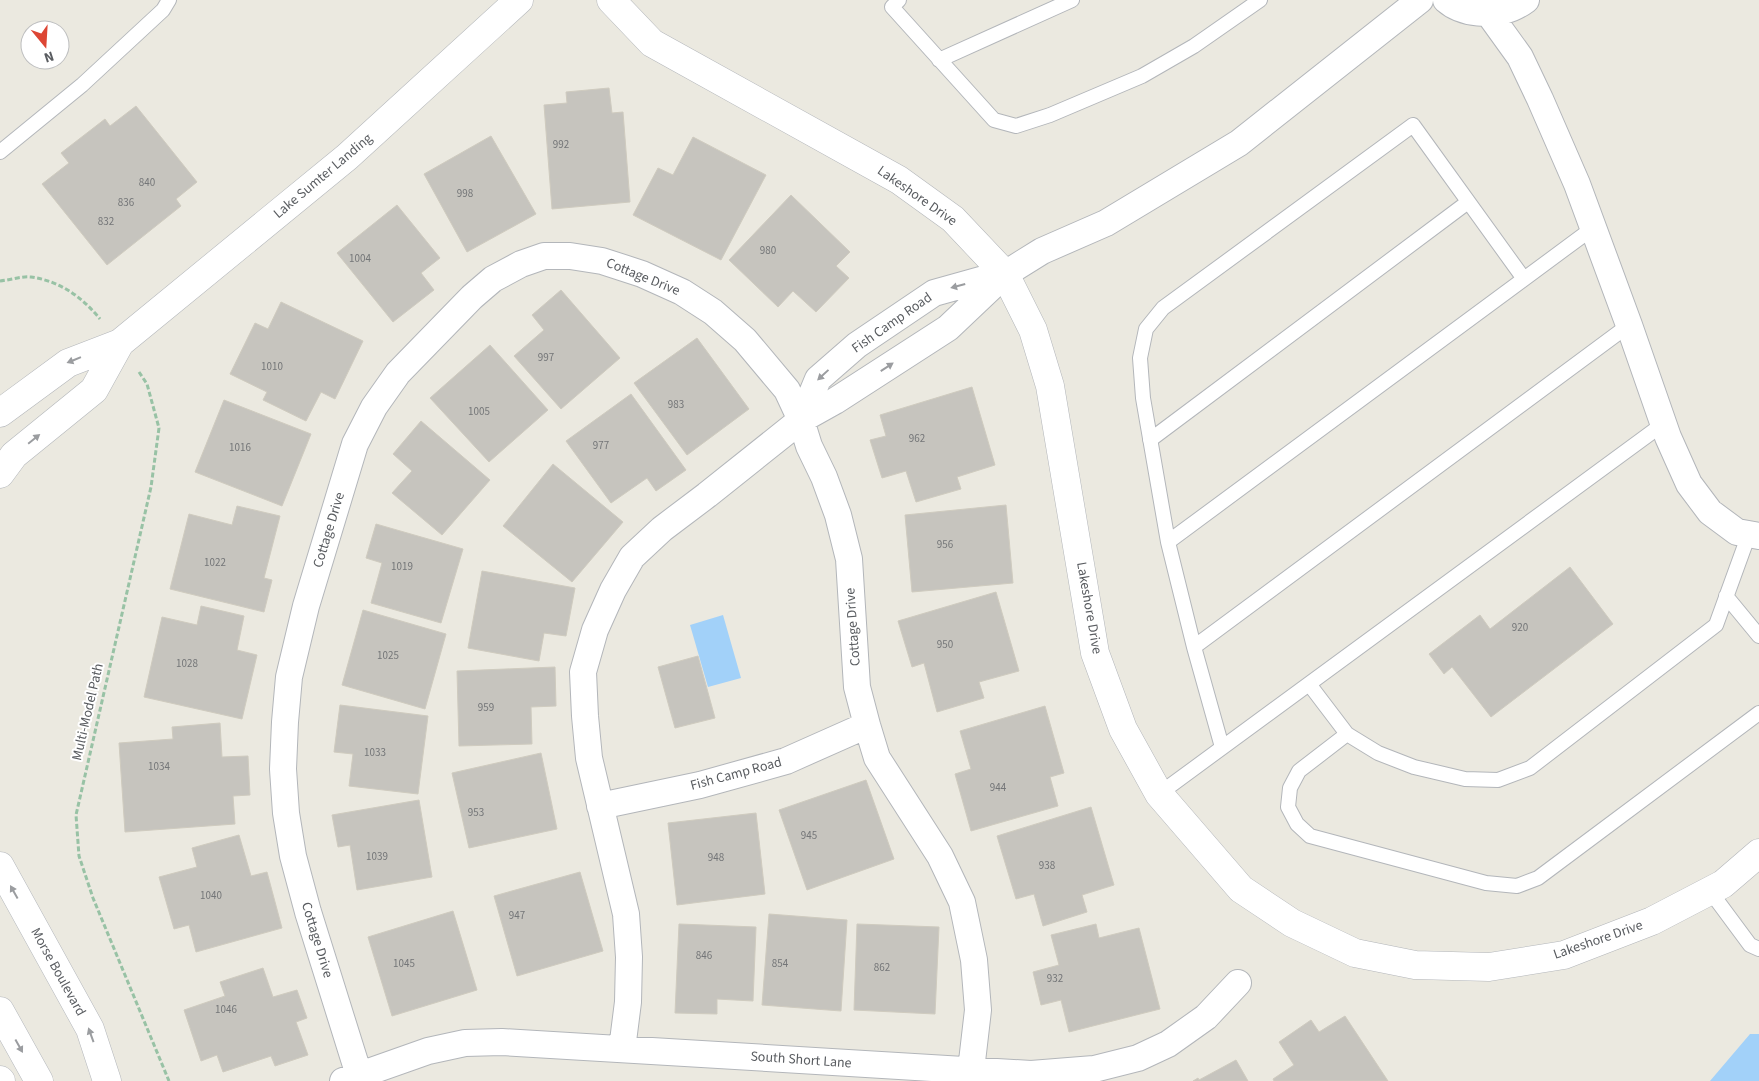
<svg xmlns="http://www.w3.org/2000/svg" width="1759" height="1081" font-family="'Source Sans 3',sans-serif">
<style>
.water{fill:#a2d1f9}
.building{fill:#c6c4be;stroke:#cfcbbf}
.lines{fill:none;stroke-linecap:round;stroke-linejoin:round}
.service-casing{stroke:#b3b6ba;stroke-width:16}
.minor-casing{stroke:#b3b6ba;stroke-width:28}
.tertiary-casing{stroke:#b3b6ba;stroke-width:29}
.secondary-casing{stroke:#b4b7bc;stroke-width:29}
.path{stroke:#98c2a5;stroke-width:3;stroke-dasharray:5 2.5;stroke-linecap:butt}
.service{stroke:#fff;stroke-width:14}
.minor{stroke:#fff;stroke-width:26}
.tertiary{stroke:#fff;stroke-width:28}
.secondary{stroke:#fff;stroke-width:28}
.oneway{fill:#9b9da0}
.labels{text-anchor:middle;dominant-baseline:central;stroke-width:4;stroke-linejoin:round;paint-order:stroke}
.number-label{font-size:11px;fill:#747678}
.street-label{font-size:14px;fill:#595c60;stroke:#fff}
</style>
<rect width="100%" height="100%" fill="#ebe9e0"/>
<path class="water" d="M 723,615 L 741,678 L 708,687 L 690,625 Z
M 1750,1034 L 1759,1034 L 1759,1081 L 1710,1081 Z"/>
<path class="building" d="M 609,88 L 612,113 L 623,112 L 630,202 L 552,209 L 544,105 L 567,103 L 566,92 Z
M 136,106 L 197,182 L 176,199 L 181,206 L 107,265 L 42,184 L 69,163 L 61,153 L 105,119 L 110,126 Z
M 491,136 L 536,214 L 467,252 L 424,174 Z
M 693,137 L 766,175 L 721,260 L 633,215 L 658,168 L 673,175 Z
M 791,195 L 850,252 L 836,266 L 849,278 L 816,312 L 793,291 L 778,307 L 729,260 Z
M 397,205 L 440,258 L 421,273 L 434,290 L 393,322 L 337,253 Z
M 561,290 L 620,358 L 561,409 L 514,356 L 544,330 L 532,315 Z
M 281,302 L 363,341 L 335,399 L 321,392 L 306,421 L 263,400 L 267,392 L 230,374 L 255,323 L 268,329 Z
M 697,338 L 749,409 L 687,455 L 634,383 Z
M 490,345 L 548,410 L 489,462 L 430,398 Z
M 972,387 L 995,465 L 957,477 L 961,489 L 916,502 L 906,471 L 882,478 L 870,440 L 886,436 L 880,415 Z
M 631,394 L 686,470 L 656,491 L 647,478 L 611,503 L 566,441 Z
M 224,400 L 311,434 L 282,506 L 195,472 Z
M 421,421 L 490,480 L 442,535 L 392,493 L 412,471 L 393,454 Z
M 553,464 L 623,522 L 572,582 L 503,526 Z
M 1006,505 L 1013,583 L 912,592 L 905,515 Z
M 237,506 L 280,516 L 264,578 L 272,580 L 264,612 L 170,589 L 189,514 L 232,525 Z
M 376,524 L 463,549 L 441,623 L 371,603 L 382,563 L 366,558 Z
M 1570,567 L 1613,624 L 1491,717 L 1452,667 L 1444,674 L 1429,654 L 1480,615 L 1490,629 Z
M 482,571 L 575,588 L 566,636 L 544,633 L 539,661 L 468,648 Z
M 996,592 L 1019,671 L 979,682 L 984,698 L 937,712 L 924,663 L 912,667 L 898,621 Z
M 201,606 L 244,616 L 237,650 L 257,655 L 242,719 L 144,697 L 162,617 L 197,625 Z
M 363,610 L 446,634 L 425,709 L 342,685 Z
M 698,656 L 715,718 L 675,728 L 658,667 Z
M 555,667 L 556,706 L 531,707 L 532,744 L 459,746 L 457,671 Z
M 340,705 L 428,716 L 418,794 L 349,786 L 353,754 L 334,752 Z
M 1045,706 L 1064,773 L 1050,777 L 1058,806 L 971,831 L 955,774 L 971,769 L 960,731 Z
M 220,723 L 222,757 L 248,756 L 250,795 L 233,796 L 235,824 L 125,832 L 119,743 L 173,739 L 172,727 Z
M 541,753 L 557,829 L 469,848 L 452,773 Z
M 866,780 L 894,859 L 807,890 L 779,810 Z
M 419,800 L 432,877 L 357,890 L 350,845 L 338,847 L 332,815 Z
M 1091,807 L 1114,885 L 1082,895 L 1087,912 L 1043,926 L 1034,894 L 1016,899 L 997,836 Z
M 756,813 L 765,894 L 677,905 L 668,823 Z
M 239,835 L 251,876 L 267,872 L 282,928 L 196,952 L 189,925 L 174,929 L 159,877 L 197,867 L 192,848 Z
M 580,872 L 603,951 L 517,976 L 494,896 Z
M 453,911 L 477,990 L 392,1016 L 368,937 Z
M 769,914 L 847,920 L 841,1011 L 762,1005 Z
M 679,924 L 756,927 L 753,1001 L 717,999 L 717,1014 L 675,1013 Z
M 857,924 L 939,927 L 935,1014 L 854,1010 Z
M 1096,924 L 1099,938 L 1139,928 L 1160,1009 L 1069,1032 L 1061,1000 L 1041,1005 L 1033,972 L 1059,965 L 1051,935 Z
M 263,968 L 273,997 L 297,990 L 307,1018 L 296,1022 L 308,1055 L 275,1066 L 271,1056 L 223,1072 L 217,1055 L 201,1061 L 184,1010 L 225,996 L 220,982 Z
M 1345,1016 L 1388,1081 L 1274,1081 L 1273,1079 L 1294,1065 L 1279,1042 L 1311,1020 L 1319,1032 Z
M 1236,1060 L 1248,1081 L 1193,1081 L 1198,1078 L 1199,1080 Z"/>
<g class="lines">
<defs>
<path id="service" d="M 899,0 L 892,7 L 994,120 L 1016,126 L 1050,115 L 1142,76 L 1194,46 L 1260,0
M 939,60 L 1072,0
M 0,152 L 82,85 L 163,10 L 169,0
M 1150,440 L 1468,202
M 1168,542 L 1593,228
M 1726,596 L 1759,636
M 1194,647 L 1629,325
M 1309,684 L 1347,734 L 1378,753 L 1414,767 L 1465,779 L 1498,780 L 1530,768 L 1716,625 L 1749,534
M 1347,734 L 1299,771 L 1290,788 L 1288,807 L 1297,824 L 1310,836 L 1486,883 L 1517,886 L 1538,878 L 1759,713
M 1222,747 L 1194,647 L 1168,542 L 1143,398 L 1140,358 L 1146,329 L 1163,308 L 1413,125 L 1524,279
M 1159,794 L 1663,424
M 1710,891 L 1750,945 L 1759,949"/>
<path id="minor" d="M 1446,0 C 1463,15 1493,16 1512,8 C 1517,6 1522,3 1526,0
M 1489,14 L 1520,57 L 1540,99 L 1577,184 L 1629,325 L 1668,437 L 1689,484 L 1710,512 L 1737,532 L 1759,536
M 801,420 L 818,379 L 857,345 L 934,293 L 1002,274
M 600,806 L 700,785 L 786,761 L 867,725
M 622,1049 L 628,1002 L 629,957 L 626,914 L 589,758 L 585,716 L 583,672 L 595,630 L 613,590 L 632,557 L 662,529 L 707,495 L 801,420 L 835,401 L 948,328 L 1005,274 L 1042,251 L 1106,223 L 1239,143 L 1420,0
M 359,1075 L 308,912 L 293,856 L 286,813 L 283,769 L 285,722 L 289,677 L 306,606 L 355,444 L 374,407 L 398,373 L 472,297 L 493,279 L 521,264 L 544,256 L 570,256 L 602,261 L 642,274 L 682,292 L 713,312 L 745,340 L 787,390 L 801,420 L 809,446 L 824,477 L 838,515 L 849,559 L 857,687 L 867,725 L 877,758 L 940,856 L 962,902 L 974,960 L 978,1010 L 971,1070
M 343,1081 L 428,1051 L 465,1043 L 502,1042 L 1031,1074 L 1094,1069 L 1138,1058 L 1168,1044 L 1206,1017 L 1238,983"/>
<path id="tertiary" d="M 611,0 L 652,43 L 899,180 L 953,219 L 1005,274 L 1033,330 L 1050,386 L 1095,653 L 1123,729 L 1159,794 L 1241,889 L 1292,923 L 1355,953 L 1415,965 L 1489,967 L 1564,955 L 1652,921 L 1723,884 L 1759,853
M 0,413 L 68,363 L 120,343 L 347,157 L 519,0
M 0,474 L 14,455 L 94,390 L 120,343"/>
<path id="secondary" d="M 0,866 L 90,1029 L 107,1081
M 0,1011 L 39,1081
M 0,1080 L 1,1081"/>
</defs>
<use href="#service" class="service-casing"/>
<use href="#minor" class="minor-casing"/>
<use href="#tertiary" class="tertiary-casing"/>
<use href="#secondary" class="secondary-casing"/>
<path class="path" d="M 0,281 C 10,280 22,276 31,277 C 60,281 82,297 100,319
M 139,372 L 147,384 L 159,428 L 151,487 L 76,815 L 79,856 L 93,898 L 169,1081"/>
<use href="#service" class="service"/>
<use href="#minor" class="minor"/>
<use href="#tertiary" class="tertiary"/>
<use href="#secondary" class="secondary"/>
</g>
<defs><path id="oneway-solid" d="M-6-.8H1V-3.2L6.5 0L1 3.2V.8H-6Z" transform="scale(1.25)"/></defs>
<g class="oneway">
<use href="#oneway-solid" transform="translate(958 286) rotate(165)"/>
<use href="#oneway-solid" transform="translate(74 360) rotate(158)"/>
<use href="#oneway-solid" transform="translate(887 367) rotate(-33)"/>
<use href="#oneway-solid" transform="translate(823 375) rotate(137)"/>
<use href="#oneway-solid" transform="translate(34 439) rotate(-39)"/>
<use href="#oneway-solid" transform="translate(14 892) rotate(-119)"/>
<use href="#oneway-solid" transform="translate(91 1035) rotate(-110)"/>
<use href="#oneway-solid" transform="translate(19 1046) rotate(61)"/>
</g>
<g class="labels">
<g class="number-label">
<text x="561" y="144">992</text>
<text x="147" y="182">840</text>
<text x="465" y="193">998</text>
<text x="126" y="202">836</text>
<text x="106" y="221">832</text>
<text x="768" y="250">980</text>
<text x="360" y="258">1004</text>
<text x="546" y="357">997</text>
<text x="272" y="366">1010</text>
<text x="676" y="404">983</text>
<text x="479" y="411">1005</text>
<text x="917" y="438">962</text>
<text x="601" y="445">977</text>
<text x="240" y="447">1016</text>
<text x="945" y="544">956</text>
<text x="215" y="562">1022</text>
<text x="402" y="566">1019</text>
<text x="1520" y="627">920</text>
<text x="945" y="644">950</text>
<text x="388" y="655">1025</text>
<text x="187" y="663">1028</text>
<text x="486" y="707">959</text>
<text x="375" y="752">1033</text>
<text x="159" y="766">1034</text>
<text x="998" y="787">944</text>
<text x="476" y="812">953</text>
<text x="809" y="835">945</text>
<text x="377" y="856">1039</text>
<text x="716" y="857">948</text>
<text x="1047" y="865">938</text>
<text x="211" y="895">1040</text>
<text x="517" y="915">947</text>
<text x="704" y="955">846</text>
<text x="404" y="963">1045</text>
<text x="780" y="963">854</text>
<text x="882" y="967">862</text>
<text x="1055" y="978">932</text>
<text x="226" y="1009">1046</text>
</g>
<g class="street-label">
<text transform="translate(323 176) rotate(-40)">Lake Sumter Landing</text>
<text transform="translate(917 196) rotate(35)">Lakeshore Drive</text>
<text transform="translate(643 277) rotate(22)">Cottage Drive</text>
<text transform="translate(892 323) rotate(-35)">Fish Camp Road</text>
<text transform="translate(329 530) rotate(-73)">Cottage Drive</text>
<text transform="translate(1089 608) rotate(80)">Lakeshore Drive</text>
<text transform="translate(853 627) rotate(-94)">Cottage Drive</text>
<text transform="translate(88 712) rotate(-77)">Multi-Model Path</text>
<text transform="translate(736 774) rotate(-15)">Fish Camp Road</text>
<text transform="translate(317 940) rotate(73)">Cottage Drive</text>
<text transform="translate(1598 940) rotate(-19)">Lakeshore Drive</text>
<text transform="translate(58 972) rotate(61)">Morse Boulevard</text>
<text transform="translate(801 1060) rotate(4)">South Short Lane</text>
</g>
</g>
<g transform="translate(45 45) rotate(162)"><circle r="24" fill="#ffffff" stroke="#bdbebf"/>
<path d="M0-4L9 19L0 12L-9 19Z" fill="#dd4634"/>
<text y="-8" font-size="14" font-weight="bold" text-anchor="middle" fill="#595c60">N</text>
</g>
</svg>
